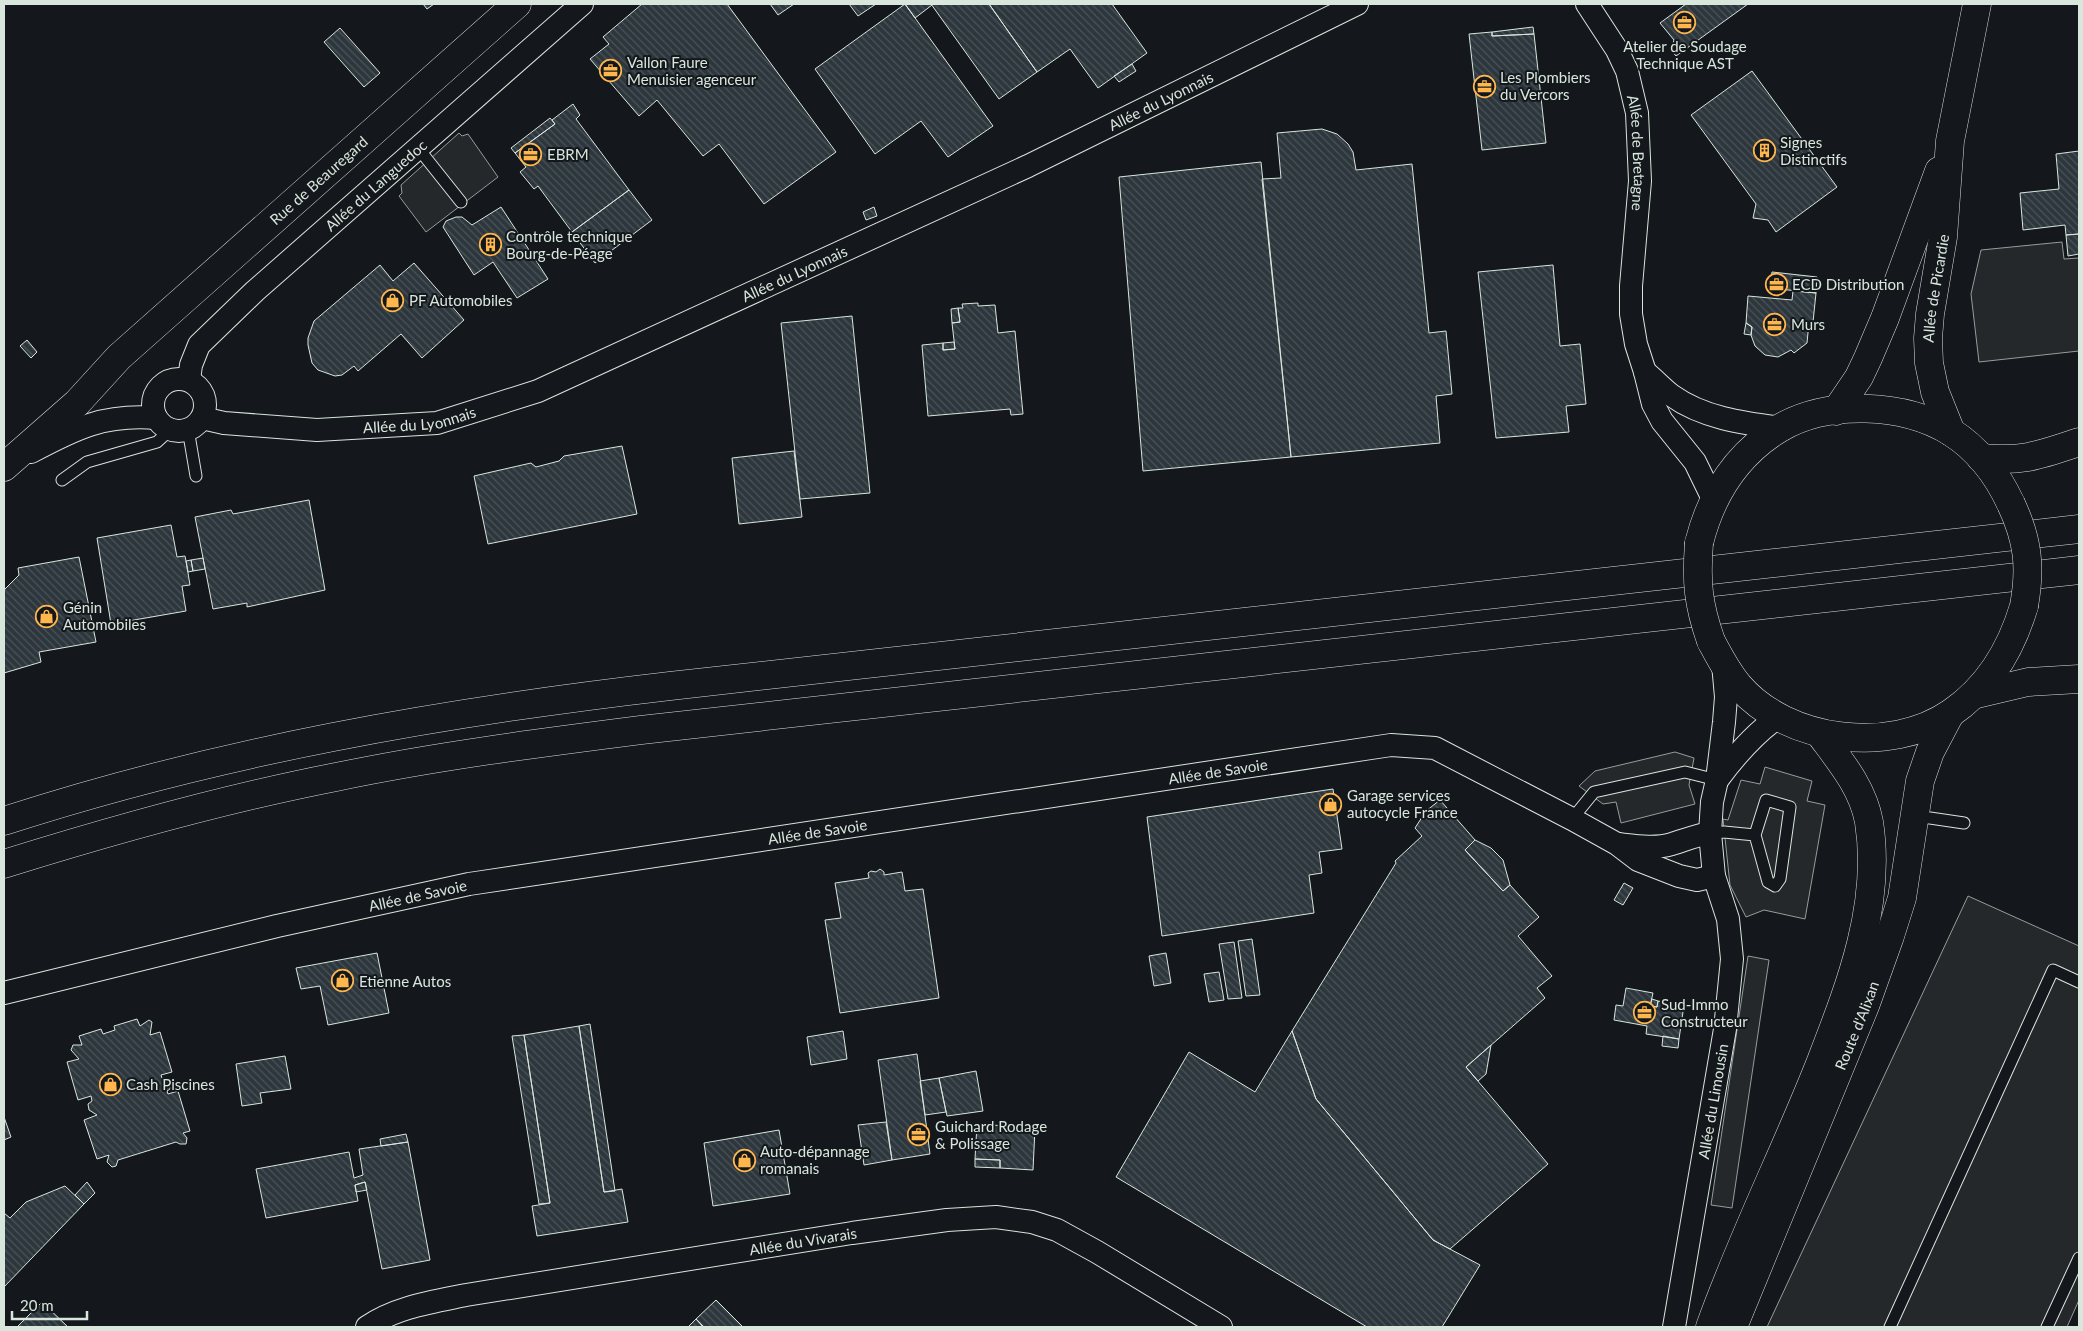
<svg xmlns="http://www.w3.org/2000/svg" width="2083" height="1331" font-family="Lato,sans-serif">
<style>
.parking{fill:#24282b;stroke:#939e99}
.building{fill:url(#building-back-hatch);stroke:#d8e6dc}
.lines{fill:none;stroke-linecap:round;stroke-linejoin:round}
.service-casing{stroke:#d8e6dc;stroke-width:13}
.minor-casing{stroke:#d8e6dc;stroke-width:24}
.primary-casing{stroke:#d8e6dc;stroke-width:29}
.motorway-casing{stroke:#d8e6dc;stroke-width:29}
.service{stroke:#14181c;stroke-width:11}
.minor{stroke:#14181c;stroke-width:22}
.primary{stroke:#14181c;stroke-width:28}
.motorway{stroke:#14181c;stroke-width:28}
.primary-bridge-casing{stroke:#d8e6dc;stroke-width:29;stroke-linecap:butt}
.primary-bridge{stroke:#14181c;stroke-width:28}
.labels{text-anchor:middle;dominant-baseline:central;stroke-width:4;stroke-linejoin:round;paint-order:stroke}
.poi-label{font-size:15px;fill:#d8e6dc;stroke:#14181c;text-anchor:start}
.street-label{font-size:15px;fill:#d8e6dc;stroke:#14181c}
</style>
<defs>
<pattern id="building-back-hatch" width="6" height="6" patternUnits="userSpaceOnUse" patternTransform="scale(1.25)"><rect width="6" height="6" fill="#2c363c"/><path d="M-1 5l2 2M0 0l6 6M5-1l2 2" fill="none" stroke="#4a5358"/></pattern>
</defs>
<rect width="100%" height="100%" fill="#14181c"/>
<path class="parking" d="M 459,133 L 462,136 L 468,134 L 498,177 L 426,232 L 399,196 L 402,193 L 401,185 Z
M 2062,242 L 2064,259 L 2079,258 L 2079,351 L 1979,362 L 1971,294 L 1981,250 Z
M 1675,752 L 1694,758 L 1689,785 L 1695,804 L 1621,823 L 1616,802 L 1603,804 L 1579,786 L 1595,771 Z
M 1765,767 L 1812,781 L 1807,801 L 1825,805 L 1805,919 L 1764,910 L 1746,917 L 1730,885 L 1723,819 L 1728,820 L 1741,780 L 1760,784 Z
M 1968,896 L 2079,946 L 2079,1300 L 2067,1327 L 1767,1327 Z
M 1748,956 L 1769,960 L 1732,1208 L 1711,1205 Z"/>
<path class="building" d="M 423,4 L 434,4 L 427,9 Z
M 642,4 L 727,4 L 836,152 L 764,204 L 719,144 L 703,156 L 657,100 L 639,116 L 590,59 L 609,44 L 603,37 Z
M 770,4 L 794,4 L 778,15 Z
M 849,4 L 876,4 L 858,16 Z
M 905,4 L 931,4 L 932,5 L 915,18 Z
M 905,4 L 993,126 L 948,157 L 921,121 L 875,154 L 815,69 Z
M 931,4 L 989,4 L 1037,72 L 999,99 Z
M 989,4 L 1112,4 L 1147,53 L 1098,88 L 1070,49 L 1037,72 Z
M 1686,4 L 1748,4 L 1676,56 L 1671,50 L 1674,40 L 1660,23 Z
M 1533,27 L 1534,34 L 1492,36 L 1492,32 Z
M 340,28 L 380,73 L 364,87 L 324,42 Z
M 1492,32 L 1492,36 L 1534,34 L 1546,143 L 1482,150 L 1469,34 Z
M 1132,64 L 1136,71 L 1119,82 L 1114,76 Z
M 1752,71 L 1837,187 L 1776,232 L 1768,220 L 1753,218 L 1756,204 L 1691,115 Z
M 573,104 L 580,115 L 576,119 L 629,190 L 572,232 L 538,186 L 534,189 L 520,172 L 526,167 L 515,153 L 555,124 L 552,120 Z
M 550,118 L 555,124 L 515,153 L 511,148 Z
M 1322,129 L 1337,134 L 1348,144 L 1353,152 L 1356,170 L 1412,164 L 1429,333 L 1446,331 L 1452,394 L 1436,396 L 1440,443 L 1291,457 L 1262,179 L 1281,178 L 1277,133 Z
M 2079,151 L 2079,234 L 2066,235 L 2065,225 L 2023,230 L 2020,193 L 2059,189 L 2056,154 Z
M 1261,162 L 1291,457 L 1143,471 L 1119,177 Z
M 629,190 L 652,220 L 595,263 L 572,232 Z
M 501,207 L 548,279 L 517,298 L 493,262 L 474,275 L 443,227 L 446,221 L 456,217 L 462,217 L 472,225 Z
M 874,207 L 877,216 L 866,220 L 863,212 Z
M 2079,234 L 2079,254 L 2068,256 L 2066,235 Z
M 414,263 L 464,320 L 422,358 L 401,334 L 358,371 L 354,366 L 342,375 L 335,376 L 318,370 L 312,363 L 308,345 L 308,338 L 314,321 L 380,265 L 393,281 Z
M 1553,265 L 1560,346 L 1580,344 L 1586,404 L 1566,406 L 1569,432 L 1496,438 L 1478,272 Z
M 1772,272 L 1817,277 L 1816,293 L 1770,288 Z
M 1793,291 L 1816,293 L 1813,322 L 1809,322 L 1807,343 L 1794,353 L 1791,350 L 1778,357 L 1765,355 L 1755,346 L 1751,335 L 1752,327 L 1746,323 L 1748,296 L 1792,300 Z
M 978,303 L 978,306 L 995,305 L 998,333 L 1015,331 L 1023,414 L 1011,415 L 1010,409 L 928,416 L 922,345 L 943,343 L 943,350 L 955,349 L 952,323 L 960,322 L 958,308 L 963,308 L 962,304 Z
M 958,308 L 960,322 L 952,323 L 951,309 Z
M 852,316 L 870,493 L 800,499 L 781,323 Z
M 1746,323 L 1752,327 L 1751,335 L 1744,334 Z
M 27,340 L 37,352 L 31,358 L 20,346 Z
M 954,342 L 955,349 L 943,350 L 943,343 Z
M 622,446 L 637,514 L 488,544 L 474,476 L 531,463 L 536,467 L 559,461 L 564,456 Z
M 794,451 L 802,517 L 739,524 L 732,458 Z
M 309,500 L 325,590 L 247,607 L 247,603 L 213,609 L 195,517 L 231,510 L 233,514 Z
M 171,525 L 177,557 L 185,556 L 186,561 L 190,585 L 182,586 L 186,611 L 111,624 L 97,538 Z
M 79,557 L 96,642 L 39,652 L 41,662 L 4,673 L 4,590 L 19,575 L 18,568 Z
M 203,558 L 205,569 L 193,571 L 191,560 Z
M 191,560 L 193,571 L 188,572 L 186,561 Z
M 1333,789 L 1342,849 L 1319,852 L 1322,873 L 1309,875 L 1314,913 L 1162,936 L 1147,817 Z
M 1440,800 L 1475,840 L 1465,850 L 1503,891 L 1510,885 L 1539,917 L 1518,936 L 1552,976 L 1537,988 L 1545,998 L 1466,1067 L 1548,1164 L 1450,1249 L 1433,1240 L 1316,1099 L 1292,1031 L 1396,863 L 1395,861 L 1422,836 L 1415,828 L 1426,811 Z
M 1475,840 L 1491,848 L 1503,860 L 1510,885 L 1503,891 L 1465,850 Z
M 880,869 L 884,872 L 884,875 L 902,872 L 905,891 L 923,889 L 939,998 L 840,1013 L 825,920 L 841,918 L 835,883 L 869,878 L 868,873 L 871,871 L 876,872 Z
M 1624,883 L 1633,888 L 1623,905 L 1614,900 Z
M 1252,939 L 1260,995 L 1246,996 L 1238,941 Z
M 1234,942 L 1242,998 L 1228,999 L 1219,944 Z
M 377,953 L 389,1013 L 328,1025 L 320,986 L 301,989 L 296,968 Z
M 1166,953 L 1171,983 L 1154,986 L 1149,956 Z
M 1219,972 L 1224,1000 L 1209,1002 L 1204,974 Z
M 1626,988 L 1653,993 L 1650,1006 L 1657,1007 L 1658,1001 L 1684,1005 L 1679,1039 L 1646,1034 L 1647,1026 L 1614,1020 L 1616,1005 L 1623,1006 Z
M 1652,999 L 1658,1001 L 1657,1007 L 1650,1006 Z
M 137,1019 L 140,1026 L 149,1020 L 152,1022 L 150,1035 L 160,1032 L 172,1072 L 161,1075 L 162,1078 L 169,1079 L 170,1081 L 170,1089 L 167,1091 L 168,1094 L 178,1091 L 190,1131 L 183,1133 L 187,1138 L 186,1144 L 180,1144 L 176,1142 L 118,1160 L 116,1166 L 112,1167 L 107,1162 L 109,1155 L 97,1159 L 84,1120 L 97,1115 L 89,1110 L 88,1104 L 92,1101 L 91,1096 L 78,1100 L 67,1062 L 79,1059 L 71,1050 L 73,1045 L 82,1045 L 79,1036 L 101,1029 L 103,1034 L 115,1030 L 114,1026 Z
M 590,1024 L 615,1191 L 604,1192 L 579,1026 Z
M 579,1026 L 604,1192 L 622,1189 L 628,1222 L 537,1236 L 532,1206 L 550,1203 L 524,1035 Z
M 843,1031 L 847,1059 L 811,1065 L 807,1037 Z
M 1292,1031 L 1316,1099 L 1433,1240 L 1480,1265 L 1442,1327 L 1367,1327 L 1116,1177 L 1189,1052 L 1255,1092 Z
M 524,1035 L 550,1203 L 539,1204 L 512,1036 Z
M 1663,1036 L 1679,1039 L 1678,1048 L 1662,1046 Z
M 1491,1045 L 1486,1074 L 1478,1081 L 1466,1067 Z
M 917,1054 L 930,1154 L 892,1160 L 878,1060 Z
M 285,1056 L 291,1089 L 260,1093 L 262,1103 L 242,1106 L 236,1064 Z
M 976,1071 L 983,1111 L 947,1116 L 939,1078 Z
M 939,1078 L 946,1112 L 925,1115 L 920,1081 Z
M 4,1117 L 11,1137 L 4,1140 Z
M 886,1122 L 892,1160 L 864,1165 L 858,1125 Z
M 977,1124 L 1035,1128 L 1033,1170 L 1000,1168 L 1000,1160 L 975,1159 Z
M 779,1130 L 790,1194 L 713,1206 L 704,1143 Z
M 406,1134 L 408,1142 L 381,1146 L 380,1139 Z
M 408,1142 L 430,1260 L 382,1269 L 365,1182 L 355,1185 L 358,1201 L 266,1218 L 256,1169 L 349,1152 L 354,1178 L 363,1175 L 359,1149 Z
M 975,1159 L 1000,1160 L 1000,1168 L 975,1167 Z
M 87,1182 L 95,1193 L 84,1204 L 75,1195 Z
M 365,1182 L 367,1190 L 356,1192 L 355,1185 Z
M 65,1186 L 84,1204 L 4,1287 L 4,1213 L 10,1218 L 26,1202 Z
M 716,1300 L 743,1327 L 703,1327 L 696,1319 Z
M 42,1302 L 68,1327 L 17,1327 Z
M 696,1319 L 704,1327 L 688,1327 Z"/>
<g class="lines">
<defs>
<path id="service" d="M 418,148 L 461,202
M 188,429 L 196,476
M 62,480 L 87,462 L 157,442 L 170,430
M 1766,800 L 1790,807 L 1780,879 L 1775,886 L 1768,882 L 1755,835 Z
M 1914,818 L 1930,818 L 1964,823
M 1572,819 L 1594,792 L 1685,772 L 1717,780
M 1710,833 L 1724,832 L 1755,835
M 1890,1327 L 2053,970 L 2079,982
M 2047,1327 L 2079,1258"/>
<g id="minor">
<path id="s1" d="M 1587,4 L 1617,50 L 1627,71 L 1637,113 L 1640,181 L 1631,286 L 1631,314 L 1636,344 L 1645,372 L 1653,404 L 1662,421 L 1695,462 L 1713,499"/>
<path d="M 1645,372 C 1654,379 1662,388 1671,395 C 1703,418 1742,423 1781,428"/>
<circle cx="179" cy="405" r="26"/>
<path id="s2" d="M 189,380 L 191,365 L 199,345 L 255,291 L 582,4"/>
<path id="s3" d="M 202,418 L 224,423 L 317,430 L 437,423 L 538,391 L 1028,166 L 1357,4"/>
<path d="M 31,452 C 76,428 104,414 156,418"/>
<path d="M 1718,779 C 1735,756 1754,734 1778,717"/>
<path d="M 1618,844 C 1636,846 1655,849 1672,844 C 1685,840 1697,835 1710,833"/>
<path id="s4" d="M 4,993 L 277,926 L 469,884 L 1391,745 L 1435,748 L 1572,819 L 1617,844 L 1638,860 L 1679,876 L 1697,880 L 1714,876"/>
<path id="s5" d="M 367,1327 C 396,1307 432,1302 466,1295 L 852,1233 L 947,1220 L 996,1217 L 1032,1222 L 1057,1230 L 1097,1252 L 1221,1327"/>
<path id="s6" d="M 1674,1327 L 1725,1029 L 1732,959 L 1728,919 L 1714,876 L 1710,833 L 1712,802 L 1717,780 L 1724,722 L 1726,697 L 1723,664"/>
</g>
<g id="primary">
<path d="M 1836,411 L 1859,377 L 1868,358 L 1885,318 L 1939,171"/>
<path id="s7" d="M 1951,432 L 1935,392 L 1929,363 L 1928,338 L 1930,314 L 1943,237 L 1950,141 L 1977,4"/>
<path id="s8" d="M 4,467 L 77,403 L 119,357 L 517,4"/>
<path d="M 1699,543 C 1711,495 1737,454 1780,428 C 1828,400 1904,403 1951,432 C 1978,449 1998,476 2011,504"/>
<path d="M 1711,641 C 1719,656 1727,672 1739,686 C 1787,742 1890,755 1951,713 C 1989,687 2011,650 2024,606"/>
<path d="M 1710,1327 C 1742,1237 1786,1150 1821,1061 C 1850,986 1882,905 1869,822 C 1863,788 1840,761 1820,734"/>
<path id="s9" d="M 1733,1327 L 1865,1006 L 1890,936 L 1902,898 L 1920,781 L 1930,752 L 1950,714"/>
</g>
<path id="motorway" d="M 1981,458 C 2023,462 2040,455 2079,442
M 1973,695 L 2028,682 L 2079,679
M 4,821 C 220,751 444,712 670,686 L 2079,529
M 4,864 C 113,830 223,799 336,777 C 437,756 539,743 641,730 L 2079,570"/>
</defs>
<use href="#service" class="service-casing"/>
<use href="#minor" class="minor-casing"/>
<use href="#primary" class="primary-casing"/>
<use href="#motorway" class="motorway-casing"/>
<use href="#service" class="service"/>
<use href="#minor" class="minor"/>
<use href="#primary" class="primary"/>
<use href="#motorway" class="motorway"/>
<defs>
<path id="primary-bridge" d="M 2011,504 C 2028,540 2031,567 2024,606
M 1699,543 C 1696,582 1698,604 1711,641"/>
</defs>
<use href="#primary-bridge" class="primary-bridge-casing"/>
<use href="#primary-bridge" class="primary-bridge"/>
</g>
<defs>
<symbol id="office-ring" viewBox="-11 -11 22 22"><circle r="9.5" fill="#14181c" stroke="#ffb74d" stroke-width="1.5"/><path d="M-6-3h4V-5.5h4V-3h4V5H-6ZM-1-4.5V-3h2v-1.5ZM-6 0V1H6V0Z" fill="#ffb74d"/></symbol>
<symbol id="building-ring" viewBox="-11 -11 22 22"><circle r="9.5" fill="#14181c" stroke="#ffb74d" stroke-width="1.5"/><path d="M-4-6H4V6H1V3H-1V6H-4ZM-2.5-4.3h1.7v1.8h-1.7ZM.8-4.3h1.7v1.8H.8ZM-2.5-1h1.7V.8h-1.7ZM.8-1h1.7V.8H.8Z" fill="#ffb74d"/></symbol>
<symbol id="shop-ring" viewBox="-11 -11 22 22"><circle r="9.5" fill="#14181c" stroke="#ffb74d" stroke-width="1.5"/><path d="M-5-2.5h2.3a2.7 3.5 0 0 1 5.4 0H5L5.5 6h-11ZM-1.5-2.5h3a1.5 2.3 0 0 0-3 0Z" fill="#ffb74d"/></symbol>
</defs>
<g fill-rule="evenodd">
<use href="#office-ring" x="1672" y="10" width="25" height="25"/>
<use href="#office-ring" x="598" y="58" width="25" height="25"/>
<use href="#office-ring" x="1472" y="74" width="25" height="25"/>
<use href="#building-ring" x="1752" y="138" width="25" height="25"/>
<use href="#office-ring" x="518" y="142" width="25" height="25"/>
<use href="#building-ring" x="478" y="232" width="25" height="25"/>
<use href="#office-ring" x="1764" y="272" width="25" height="25"/>
<use href="#shop-ring" x="380" y="288" width="25" height="25"/>
<use href="#office-ring" x="1762" y="312" width="25" height="25"/>
<use href="#shop-ring" x="34" y="604" width="25" height="25"/>
<use href="#shop-ring" x="1318" y="792" width="25" height="25"/>
<use href="#shop-ring" x="330" y="968" width="25" height="25"/>
<use href="#office-ring" x="1632" y="1000" width="25" height="25"/>
<use href="#shop-ring" x="98" y="1072" width="25" height="25"/>
<use href="#office-ring" x="906" y="1122" width="25" height="25"/>
<use href="#shop-ring" x="732" y="1148" width="25" height="25"/>
</g>
<g class="labels">
<g class="poi-label">
<text x="1685" y="46" text-anchor="middle">Atelier de Soudage<tspan x="1685" dy="17">Technique AST</tspan></text>
<text x="627" y="62">Vallon Faure<tspan x="627" dy="17">Menuisier agenceur</tspan></text>
<text x="1500" y="77">Les Plombiers<tspan x="1500" dy="17">du Vercors</tspan></text>
<text x="1780" y="142">Signes<tspan x="1780" dy="17">Distinctifs</tspan></text>
<text x="547" y="154">EBRM</text>
<text x="506" y="236">Contrôle technique<tspan x="506" dy="17">Bourg-de-Péage</tspan></text>
<text x="1792" y="284">ECD Distribution</text>
<text x="409" y="300">PF Automobiles</text>
<text x="1791" y="324">Murs</text>
<text x="63" y="607">Génin<tspan x="63" dy="17">Automobiles</tspan></text>
<text x="1347" y="795">Garage services<tspan x="1347" dy="17">autocycle France</tspan></text>
<text x="359" y="981">Etienne Autos</text>
<text x="1661" y="1004">Sud-Immo<tspan x="1661" dy="17">Constructeur</tspan></text>
<text x="126" y="1084">Cash Piscines</text>
<text x="935" y="1126">Guichard Rodage<tspan x="935" dy="17">&amp; Polissage</tspan></text>
<text x="760" y="1151">Auto-dépannage<tspan x="760" dy="17">romanais</tspan></text>
</g>
<g class="street-label">
<text stroke="none"><textPath href="#s3" startOffset="1029">Allée du Lyonnais</textPath></text>
<text stroke="none"><textPath href="#s1" startOffset="161">Allée de Bretagne</textPath></text>
<text stroke="none"><textPath href="#s8" startOffset="426">Rue de Beauregard</textPath></text>
<text stroke="none"><textPath href="#s2" startOffset="275">Allée du Languedoc</textPath></text>
<text stroke="none"><textPath href="#s3" startOffset="624">Allée du Lyonnais</textPath></text>
<text stroke="none"><textPath href="#s7" startOffset="148">Allée de Picardie</textPath></text>
<text stroke="none"><textPath href="#s3" startOffset="219">Allée du Lyonnais</textPath></text>
<text stroke="none"><textPath href="#s4" startOffset="1235">Allée de Savoie</textPath></text>
<text stroke="none"><textPath href="#s4" startOffset="830">Allée de Savoie</textPath></text>
<text stroke="none"><textPath href="#s4" startOffset="425">Allée de Savoie</textPath></text>
<text stroke="none"><textPath href="#s9" startOffset="326">Route d'Alixan</textPath></text>
<text stroke="none"><textPath href="#s6" startOffset="229">Allée du Limousin</textPath></text>
<text stroke="none"><textPath href="#s5" startOffset="446">Allée du Vivarais</textPath></text>
</g>
</g>
<rect width="2083" height="1331" fill="none" stroke="#d8e6dc" stroke-width="10"/>
<path d="M12 1311v8h75v-8" fill="none" stroke="#d8e6dc" stroke-width="2.5"/>
<text x="20" y="1311" font-size="15" fill="#d8e6dc" stroke="#14181c" stroke-width="4" paint-order="stroke">20 m</text>
</svg>
